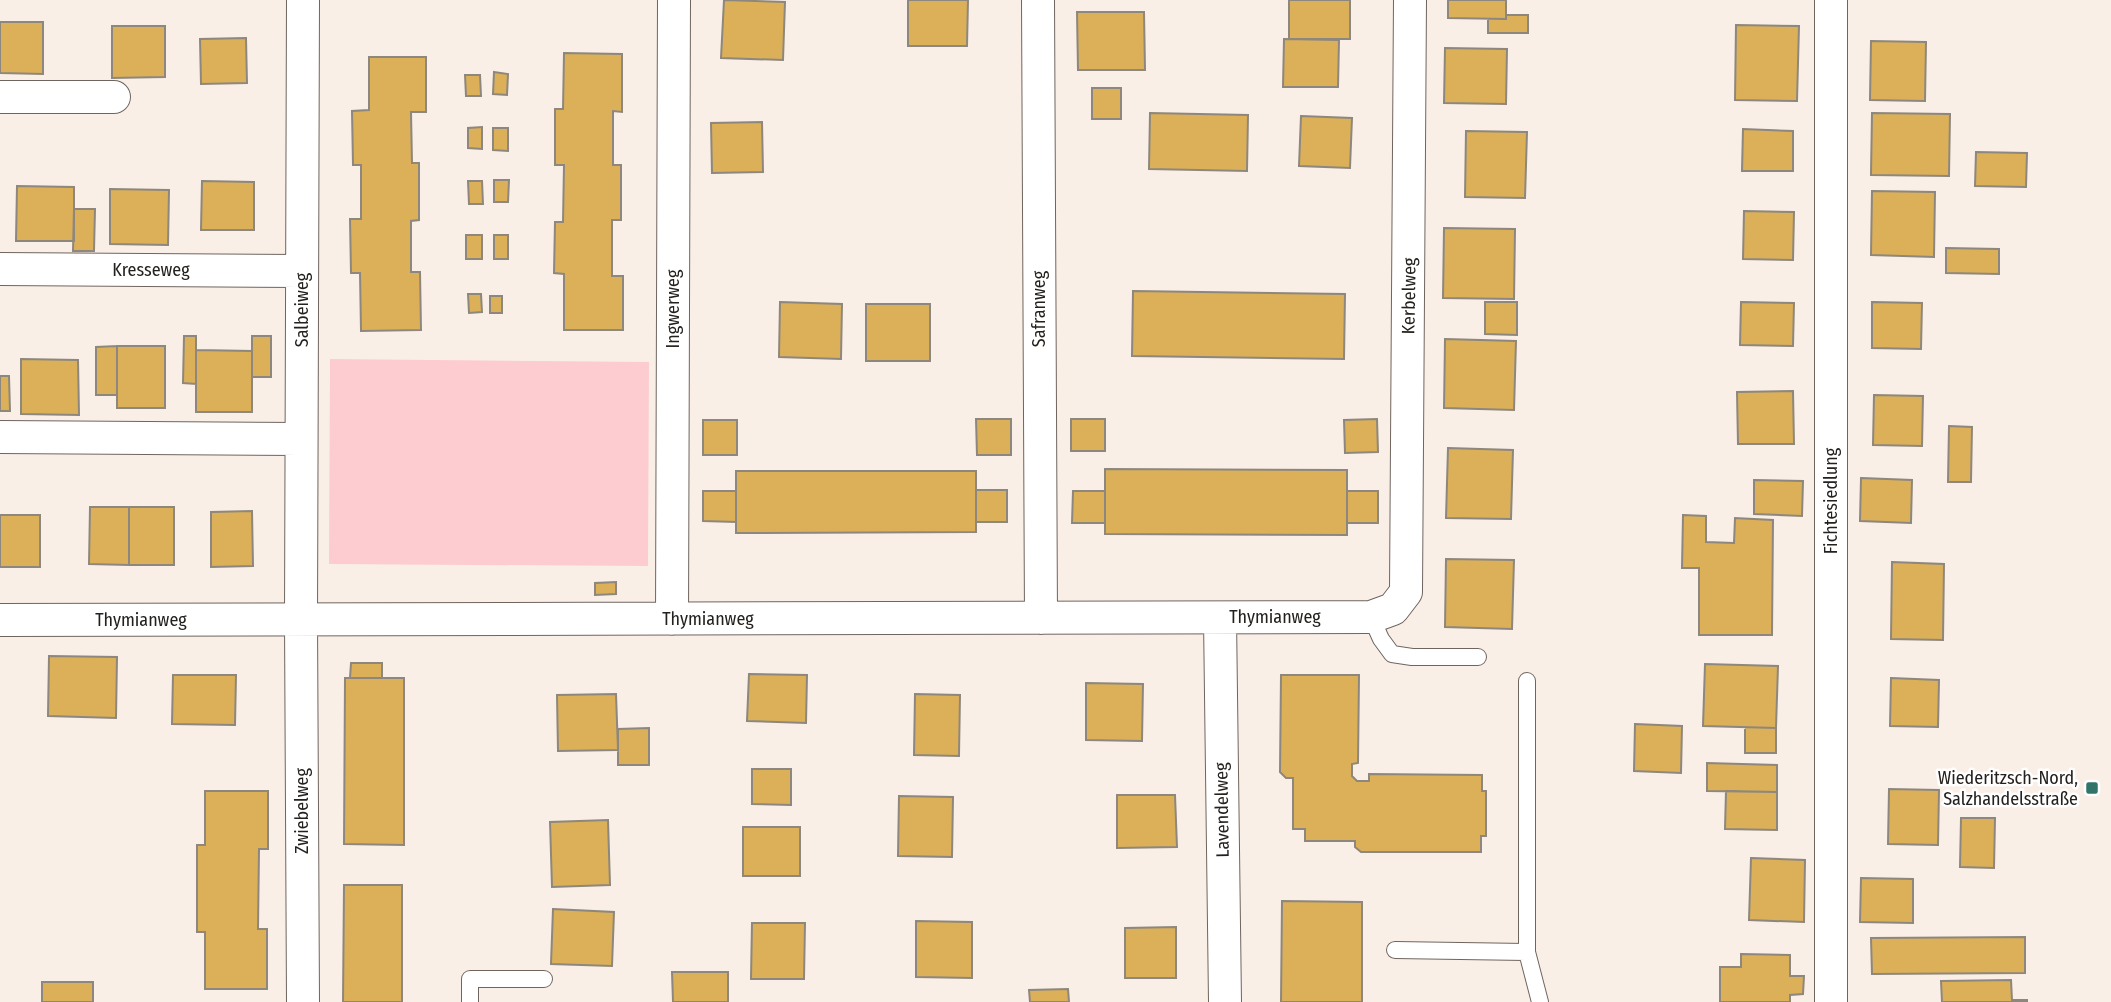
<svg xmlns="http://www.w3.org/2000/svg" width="2111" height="1002" font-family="'Fira Sans Condensed',sans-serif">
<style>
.green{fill:#fcccd1}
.building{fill:#dbb059;stroke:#8d877d;stroke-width:2}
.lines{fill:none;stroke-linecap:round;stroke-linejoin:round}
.service-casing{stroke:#6f655f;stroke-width:18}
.minor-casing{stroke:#6f655f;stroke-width:34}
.service{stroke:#fff;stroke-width:16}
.minor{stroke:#fff;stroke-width:32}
.poi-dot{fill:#317568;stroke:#fff;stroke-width:2.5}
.labels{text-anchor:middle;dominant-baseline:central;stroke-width:5;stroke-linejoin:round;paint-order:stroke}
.street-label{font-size:18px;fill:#24201d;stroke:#fff}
.poi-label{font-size:18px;fill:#24201d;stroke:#fff;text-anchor:end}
</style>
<rect width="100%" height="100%" fill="#faefe7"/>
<path class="green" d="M 330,359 L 649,362 L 648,566 L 329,564 Z"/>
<path class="building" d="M 724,0 L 785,2 L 783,60 L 721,58 Z
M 908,0 L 968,0 L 967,46 L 908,46 Z
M 1289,0 L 1350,0 L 1350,39 L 1289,39 Z
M 1448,0 L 1506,0 L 1506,19 L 1448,18 Z
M 1077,12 L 1144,12 L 1145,70 L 1078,70 Z
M 1506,15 L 1528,15 L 1528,33 L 1488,33 L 1488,19 L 1506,19 Z
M 0,22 L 43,22 L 43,74 L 0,73 Z
M 1736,25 L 1799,26 L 1797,101 L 1735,100 Z
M 112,26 L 165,26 L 165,77 L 112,78 Z
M 246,38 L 247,83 L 201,84 L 200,39 Z
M 1284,39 L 1339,40 L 1338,87 L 1283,87 Z
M 1871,41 L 1926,42 L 1925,101 L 1870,100 Z
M 1445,48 L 1507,49 L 1506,104 L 1444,103 Z
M 564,53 L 622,54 L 622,112 L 613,111 L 613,165 L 621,165 L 621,220 L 612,220 L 612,276 L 623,276 L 623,330 L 564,330 L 564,274 L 554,273 L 555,222 L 563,222 L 564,165 L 555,165 L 555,109 L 563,109 Z
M 369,57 L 426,57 L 426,112 L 411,112 L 412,163 L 419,163 L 419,220 L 411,221 L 411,272 L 420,272 L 421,330 L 361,331 L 360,273 L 351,273 L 350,219 L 361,219 L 361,165 L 353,165 L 352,111 L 369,110 Z
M 494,72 L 508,74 L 507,95 L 493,94 Z
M 465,75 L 480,75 L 481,96 L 466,96 Z
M 1092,88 L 1121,88 L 1121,119 L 1092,119 Z
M 1150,113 L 1248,115 L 1247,171 L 1149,169 Z
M 1872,113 L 1950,114 L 1949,176 L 1871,175 Z
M 1301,116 L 1352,118 L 1350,168 L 1299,166 Z
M 762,122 L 763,172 L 712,173 L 711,123 Z
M 482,127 L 482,149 L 468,148 L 468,128 Z
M 493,128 L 508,128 L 508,151 L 493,150 Z
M 1743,129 L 1793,131 L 1793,171 L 1742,171 Z
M 1466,131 L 1527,132 L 1525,198 L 1465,197 Z
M 1976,152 L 2027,153 L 2026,187 L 1975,186 Z
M 494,180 L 509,180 L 508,202 L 494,202 Z
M 202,181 L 254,182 L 254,230 L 201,230 Z
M 468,181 L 482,181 L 483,204 L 469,204 Z
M 17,186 L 74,187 L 74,241 L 16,241 Z
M 110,189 L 169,190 L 168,245 L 110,244 Z
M 1872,191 L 1935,192 L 1934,257 L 1871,255 Z
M 74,209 L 95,209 L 94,251 L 73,251 Z
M 1744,211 L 1794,212 L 1793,260 L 1743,259 Z
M 1444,228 L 1515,229 L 1514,299 L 1443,298 Z
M 466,235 L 482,235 L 482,259 L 466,259 Z
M 494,235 L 508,235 L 508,259 L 494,259 Z
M 1946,248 L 1999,249 L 1999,274 L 1946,273 Z
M 1133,291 L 1345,294 L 1344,359 L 1132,356 Z
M 468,294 L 481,294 L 482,312 L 469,313 Z
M 490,296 L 502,296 L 502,313 L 490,313 Z
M 780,302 L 842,304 L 841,359 L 779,357 Z
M 1485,302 L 1517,302 L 1517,335 L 1485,334 Z
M 1741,302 L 1794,303 L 1793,346 L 1740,345 Z
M 1872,302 L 1922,303 L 1921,349 L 1872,348 Z
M 866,304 L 930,304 L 930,361 L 866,361 Z
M 184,336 L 196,336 L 196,384 L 183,383 Z
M 252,336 L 271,336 L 271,377 L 252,377 Z
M 1445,339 L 1516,341 L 1514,410 L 1444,408 Z
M 117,346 L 165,346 L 165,408 L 117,408 Z
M 117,346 L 117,395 L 96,395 L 96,347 Z
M 196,350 L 252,351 L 252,412 L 196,412 Z
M 21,359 L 78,360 L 79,415 L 21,414 Z
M 0,376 L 9,376 L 10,411 L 0,411 Z
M 1793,391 L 1794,444 L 1738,444 L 1737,392 Z
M 1874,395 L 1923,396 L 1922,446 L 1873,445 Z
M 976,419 L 1011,419 L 1011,455 L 977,455 Z
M 1071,419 L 1105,419 L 1105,451 L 1071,451 Z
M 1377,419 L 1378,452 L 1345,453 L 1344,420 Z
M 703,420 L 737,420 L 737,455 L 703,455 Z
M 1949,426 L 1972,427 L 1971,482 L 1948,482 Z
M 1448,448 L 1513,450 L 1511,519 L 1446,518 Z
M 1105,469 L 1347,470 L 1347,535 L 1105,534 Z
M 736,471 L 976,471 L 976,532 L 736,533 Z
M 1861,478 L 1912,480 L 1911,523 L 1860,521 Z
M 1754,480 L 1803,481 L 1802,516 L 1754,514 Z
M 976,490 L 1007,490 L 1007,522 L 976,522 Z
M 703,491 L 736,491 L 736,522 L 703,521 Z
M 1073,491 L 1105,491 L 1105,523 L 1072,523 Z
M 1347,491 L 1378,491 L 1378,523 L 1347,523 Z
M 90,507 L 129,507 L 129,565 L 89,564 Z
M 129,507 L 174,507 L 174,565 L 129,565 Z
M 252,511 L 253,566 L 211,567 L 211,512 Z
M 0,515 L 40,515 L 40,567 L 0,567 Z
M 1683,515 L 1706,516 L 1706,542 L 1734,543 L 1735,518 L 1773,520 L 1772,635 L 1699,635 L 1699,568 L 1682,568 Z
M 1446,559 L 1514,560 L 1512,629 L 1445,627 Z
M 1892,562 L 1944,564 L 1943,640 L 1891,639 Z
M 616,582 L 616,594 L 595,595 L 595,583 Z
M 49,656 L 117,657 L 116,718 L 48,716 Z
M 351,663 L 382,663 L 382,678 L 350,678 Z
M 1705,664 L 1778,666 L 1776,728 L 1703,726 Z
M 749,674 L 807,675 L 806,723 L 747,721 Z
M 173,675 L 236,675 L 235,725 L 172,724 Z
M 1281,675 L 1359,675 L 1358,763 L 1352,764 L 1352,776 L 1357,781 L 1369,781 L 1369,774 L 1482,775 L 1482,791 L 1486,791 L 1486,836 L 1481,836 L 1481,852 L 1361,852 L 1355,847 L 1355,841 L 1305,841 L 1305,829 L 1293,829 L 1293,778 L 1286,778 L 1280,772 Z
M 345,678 L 404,678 L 404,845 L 344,844 Z
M 1891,678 L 1939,680 L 1938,727 L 1890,726 Z
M 1086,683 L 1143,684 L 1142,741 L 1086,740 Z
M 616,694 L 618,750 L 558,751 L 557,695 Z
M 915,694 L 960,695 L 959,756 L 914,755 Z
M 1635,724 L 1682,726 L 1681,773 L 1634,771 Z
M 649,728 L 649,765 L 618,765 L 618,729 Z
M 1745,728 L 1776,728 L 1776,753 L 1745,753 Z
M 1707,763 L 1777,765 L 1777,792 L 1707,791 Z
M 752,769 L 791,769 L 791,805 L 752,804 Z
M 1889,789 L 1939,790 L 1938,845 L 1888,844 Z
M 205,791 L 268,791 L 268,849 L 259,849 L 258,929 L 267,929 L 267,989 L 205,989 L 205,932 L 197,932 L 197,845 L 205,845 Z
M 1726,791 L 1777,792 L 1777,830 L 1725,829 Z
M 1117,795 L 1175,795 L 1177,847 L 1117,848 Z
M 899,796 L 953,797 L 952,857 L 898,856 Z
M 1961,818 L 1995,818 L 1994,868 L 1960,867 Z
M 608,820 L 610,885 L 552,887 L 550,822 Z
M 743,827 L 800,827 L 800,876 L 743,876 Z
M 1751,858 L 1805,860 L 1804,922 L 1749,920 Z
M 1861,878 L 1913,879 L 1913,923 L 1860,922 Z
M 344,885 L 402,885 L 402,1002 L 343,1002 Z
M 1282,901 L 1362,902 L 1362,1002 L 1281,1002 Z
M 553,909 L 614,912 L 612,966 L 551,964 Z
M 916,921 L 972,922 L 972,978 L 916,977 Z
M 752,923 L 805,923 L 804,979 L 751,979 Z
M 1176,927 L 1176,978 L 1125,978 L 1125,928 Z
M 2025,937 L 2025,973 L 1872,974 L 1871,938 Z
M 1741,954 L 1790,955 L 1790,976 L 1804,976 L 1803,994 L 1790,995 L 1790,1002 L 1720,1002 L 1720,967 L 1741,967 Z
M 672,972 L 728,972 L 728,1002 L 673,1002 Z
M 2011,980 L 2012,1000 L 2027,1000 L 2027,1002 L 1942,1002 L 1941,981 Z
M 42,982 L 93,982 L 93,1002 L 42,1002 Z
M 1068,989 L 1069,1002 L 1030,1002 L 1029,990 Z"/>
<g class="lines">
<defs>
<path id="service" d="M 1371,617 L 1381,639 L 1392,654 L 1412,657 L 1478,657
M 1527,681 L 1527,952 L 1540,1002
M 1395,950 L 1527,952
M 470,1002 L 470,979 L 544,979"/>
<path id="minor" d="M 1038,0 L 1041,618
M 1831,0 L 1831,1002
M 0,97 L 114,97
M 0,269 L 302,271
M 0,437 L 301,439
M 1220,618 L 1225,1002
M 672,619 L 674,0
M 0,620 L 1371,617 L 1393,609 L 1406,592 L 1410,0
M 303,1002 L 301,619 L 303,0"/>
</defs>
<use href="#service" class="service-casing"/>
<use href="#minor" class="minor-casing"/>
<use href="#service" class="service"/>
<use href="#minor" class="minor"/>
</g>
<rect class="poi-dot" x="2085" y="781" width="14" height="14" rx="3.5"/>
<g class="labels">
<g class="street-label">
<text x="151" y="270">Kresseweg</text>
<text transform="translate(1409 296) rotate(-89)">Kerbelweg</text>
<text transform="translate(673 309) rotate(-90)">Ingwerweg</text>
<text transform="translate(1039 309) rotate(-90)">Safranweg</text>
<text transform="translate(302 310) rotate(-90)">Salbeiweg</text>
<text transform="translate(1831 501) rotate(-90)">Fichtesiedlung</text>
<text x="1275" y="617">Thymianweg</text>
<text x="708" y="619">Thymianweg</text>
<text x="141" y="620">Thymianweg</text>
<text transform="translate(1222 810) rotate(-91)">Lavendelweg</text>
<text transform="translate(302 811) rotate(-90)">Zwiebelweg</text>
</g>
<g class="poi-label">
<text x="2078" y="778">Wiederitzsch-Nord,<tspan x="2078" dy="21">Salzhandelsstraße</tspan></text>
</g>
</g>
</svg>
